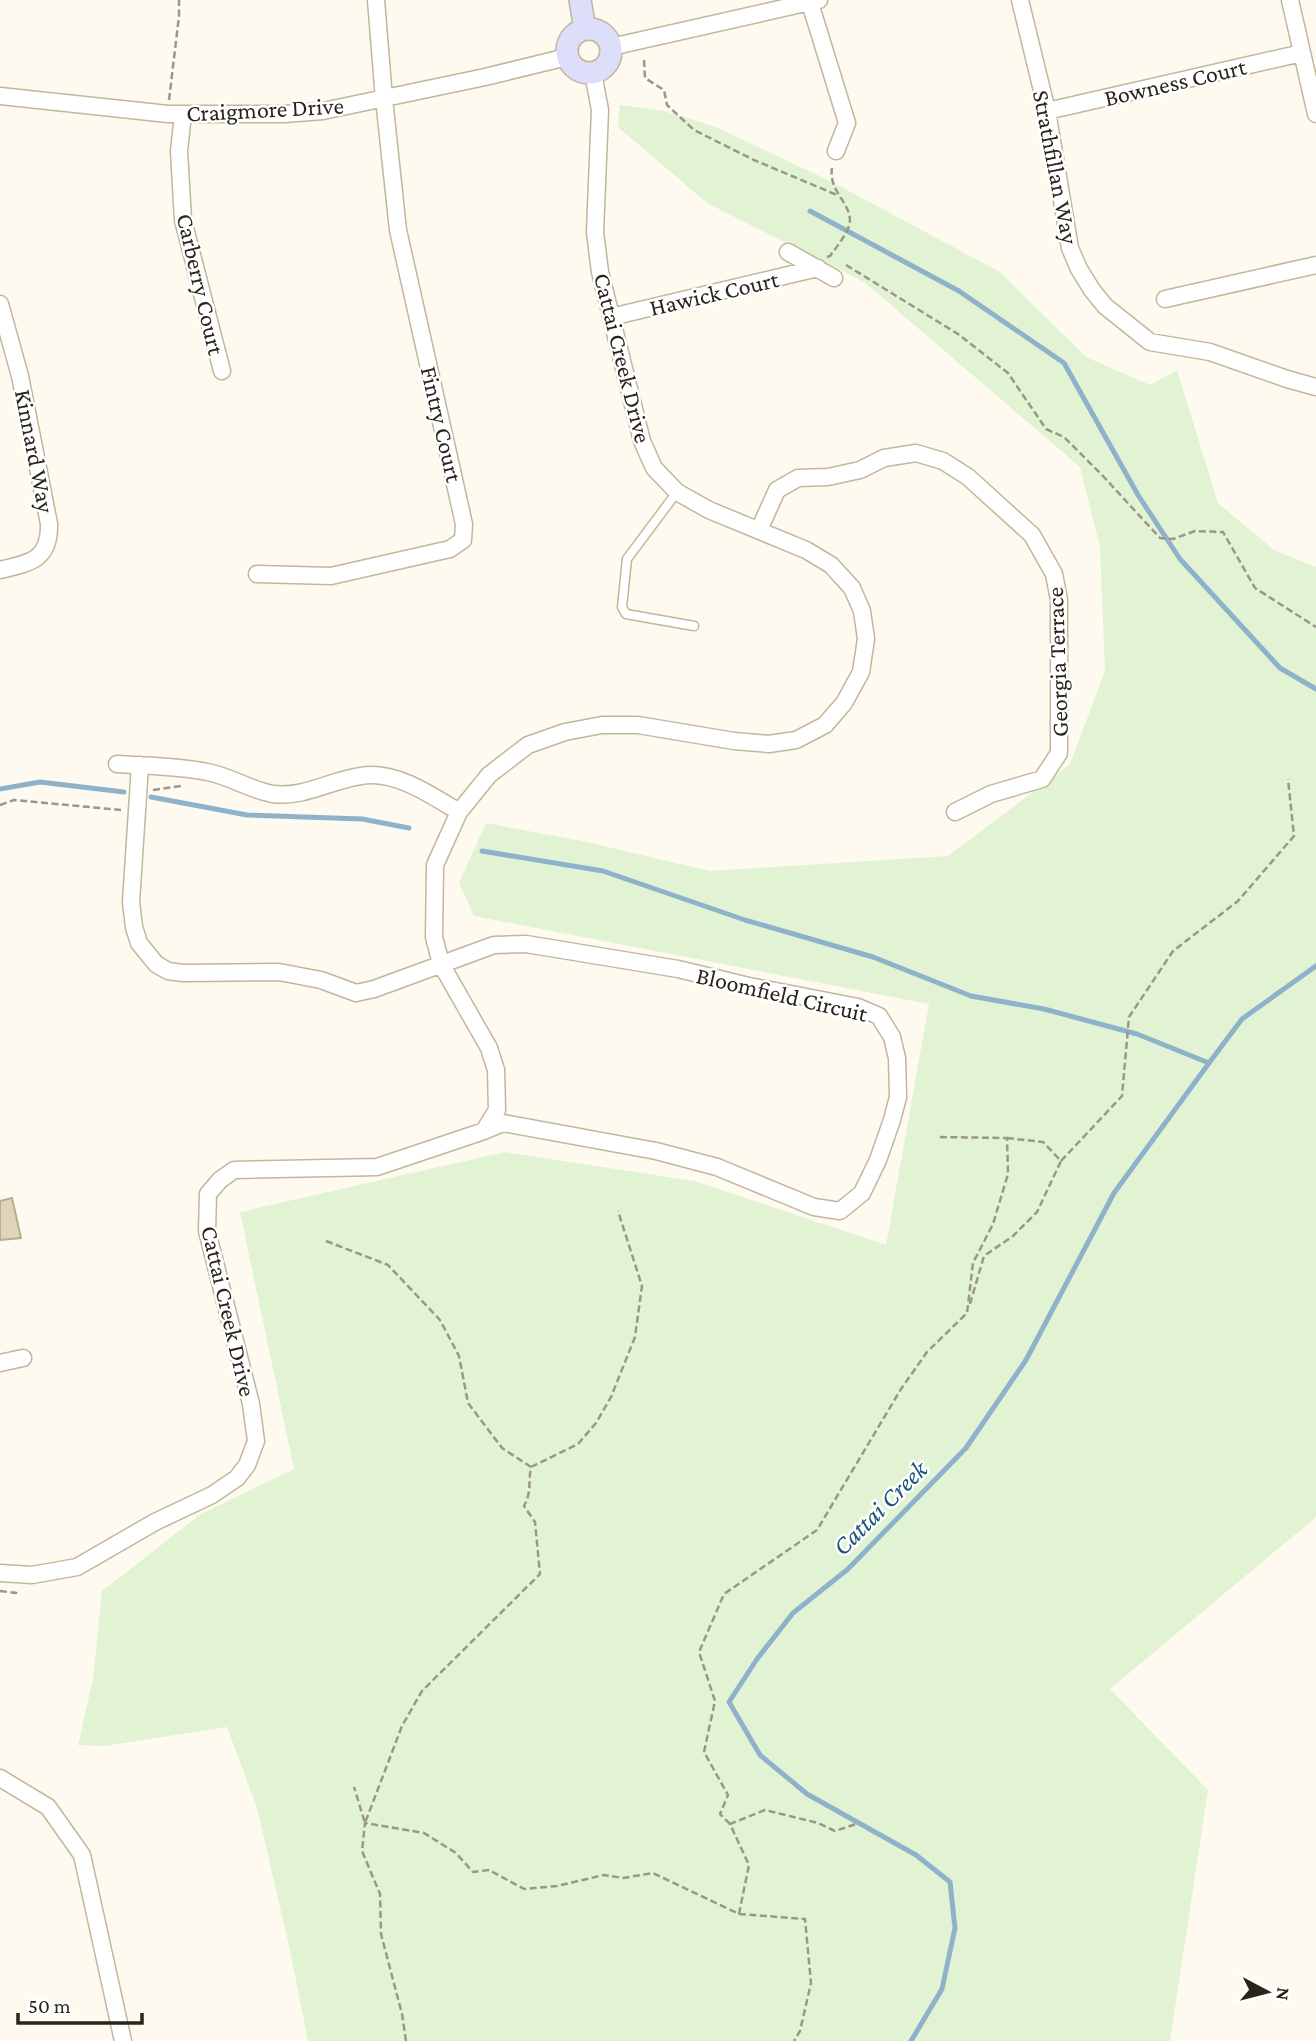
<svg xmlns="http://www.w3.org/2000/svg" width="1316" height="2041" font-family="'Crimson Pro',serif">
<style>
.green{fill:#e2f3d4}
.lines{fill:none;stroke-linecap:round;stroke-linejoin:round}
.stream{stroke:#8fb2cb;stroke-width:5}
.building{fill:#dfd5b9;stroke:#b6ad92;stroke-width:2}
.lane-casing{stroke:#c0b79c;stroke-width:11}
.street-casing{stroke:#c0b79c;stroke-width:19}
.secondary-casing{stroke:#c0b79c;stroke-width:24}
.path{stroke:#9a968b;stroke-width:2.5;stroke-dasharray:7 3.5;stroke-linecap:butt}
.lane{stroke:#fff;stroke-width:8}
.street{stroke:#fff;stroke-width:16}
.secondary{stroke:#dcdefa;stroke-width:21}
.labels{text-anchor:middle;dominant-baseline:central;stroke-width:5;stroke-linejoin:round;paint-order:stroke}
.street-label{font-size:24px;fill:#29251a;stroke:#fff}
.water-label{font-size:26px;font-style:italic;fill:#1a5477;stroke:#fff}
</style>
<rect width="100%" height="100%" fill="#fefaef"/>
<path class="green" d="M 620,105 L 664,111 L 716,127 L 834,183 L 1000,272 L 1086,357 L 1150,385 L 1177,370 L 1218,503 L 1274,550 L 1316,567 L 1316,1517 L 1110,1689 L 1208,1790 L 1170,2041 L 308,2041 L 290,1950 L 257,1808 L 227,1727 L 105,1746 L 78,1745 L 93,1679 L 102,1591 L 201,1514 L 294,1469 L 240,1212 L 505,1152 L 694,1181 L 886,1245 L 929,1004 L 474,916 L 459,883 L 486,823 L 582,841 L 710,871 L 948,856 L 1070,764 L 1105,671 L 1100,547 L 1080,467 L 864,282 L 707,203 L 618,127 Z"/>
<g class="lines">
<path class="stream" d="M 810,211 L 959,291 L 1064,363 L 1138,495 L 1180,559 L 1280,668 L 1316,689
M 0,789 L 40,782 L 124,792
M 151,797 L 247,815 L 362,819 L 409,828
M 482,851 L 603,871 L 745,920 L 873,957 L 971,996 L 1044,1009 L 1137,1034 L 1209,1063
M 911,2041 L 942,1989 L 955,1928 L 950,1882 L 916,1855 L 807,1794 L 760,1755 L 729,1702 L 757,1659 L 793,1613 L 848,1569 L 966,1448 L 1026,1360 L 1114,1193 L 1209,1063 L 1242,1019 L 1316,966"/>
</g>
<path class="building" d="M 12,1198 L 21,1238 L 0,1240 L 0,1201 Z"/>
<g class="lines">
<defs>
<path id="lane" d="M 677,492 L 627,559 L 622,607 L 626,614 L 694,626"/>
<path id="street" d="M 1020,0 L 1047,111 L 1070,248 L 1079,269 L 1092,290 L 1105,306 L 1150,342 L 1210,352 L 1287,379 L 1316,387
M 1290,0 L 1316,114
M 810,3 L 847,123 L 836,151
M 611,47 L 819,0
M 0,96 L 168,114 L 284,114 L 323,111 L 485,77 L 567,57
M 1047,111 L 1302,53
M 183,114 L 179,151 L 183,220 L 222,371
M 788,252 L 834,278
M 1165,299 L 1316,265
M 0,304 L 20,376 L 49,524 C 50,560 30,563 0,570
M 611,317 L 818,268
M 759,530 L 777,490 L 798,478 L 828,477 L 860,470 L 884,458 L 916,453 L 943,461 L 968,477 L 1032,535 L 1054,574 L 1059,600 L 1059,753 L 1042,779 L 991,794 L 955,812
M 257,574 L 331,576 L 450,549 L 463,540 L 464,524 L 398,230 L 384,99 L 376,0
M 117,764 C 146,766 178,766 207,772 C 230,776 250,790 273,794 C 304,798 331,780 361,776 C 395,770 431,795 459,812
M 140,765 L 131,902 L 134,927 L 139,943 L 156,964 L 168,971 L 183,973 L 279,972 L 321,980 L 356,993 L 374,989 L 494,945 L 526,944 L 678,969 L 749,986 L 858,1007 L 879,1016 L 892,1037 L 897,1058 L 898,1097 L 892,1120 L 878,1160 L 862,1193 L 840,1211 L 814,1207 L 717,1167 L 656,1151 L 503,1123 L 484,1131
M 0,1363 L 23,1358
M 0,1573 L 32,1575 L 77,1567 L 155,1522 L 212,1495 L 237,1478 L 247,1465 L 256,1441 L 251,1404 L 207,1231 L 208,1194 L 220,1180 L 234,1170 L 377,1167 L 484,1131 L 497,1110 L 496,1070 L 489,1048 L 441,964 L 434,937 L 435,865 L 459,812 L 489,775 L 528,745 L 565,732 L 602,725 L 638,725 L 734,741 L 769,744 L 796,740 L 825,725 L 844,703 L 861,672 L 866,639 L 862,611 L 852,588 L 831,565 L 806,550 L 709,510 L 677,492 L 654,468 L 642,441 L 600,272 L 595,232 L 600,110 L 593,73
M 0,1778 L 48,1807 L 82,1855 L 123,2041"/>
<path id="secondary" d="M 580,0 L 585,29
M567 51a22 22 0 1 1 44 0a22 22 0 1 1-44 0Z"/>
</defs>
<use href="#lane" class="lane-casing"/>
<use href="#street" class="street-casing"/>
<use href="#secondary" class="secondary-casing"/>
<path class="path" d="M 644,60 L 645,78 L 664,90 L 667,105 L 694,130 L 754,160 L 837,195
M 169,100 L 179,16 L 179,0
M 827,257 L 830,256 C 837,246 845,237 849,226 C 855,205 828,193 832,168
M 846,265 L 958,334 L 1008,373 L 1046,429 L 1064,437 L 1103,476 L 1160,538 L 1173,539 L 1195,531 L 1223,532 L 1255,588 L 1316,627
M 153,790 L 181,786
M 0,805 L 14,800 L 121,810
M 1061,1161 L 1122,1096 L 1129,1017 L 1173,951 L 1238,901 L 1294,836 L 1288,779
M 326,1241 L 388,1265 L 440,1320 L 459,1356 L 468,1403 L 502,1448 L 531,1467 C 528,1482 532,1491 524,1506 L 535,1522 L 540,1574 L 422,1691 L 402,1726 L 365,1823 L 354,1787
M 970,1304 L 984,1256 L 1013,1236 L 1037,1212 L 1061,1161 L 1043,1142 L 1007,1138
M 531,1467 L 578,1444 L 596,1423 L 611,1397 L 635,1337 L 642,1286 L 618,1211
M 0,1591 L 16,1593 L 17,1589
M 730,1824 L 720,1814 L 728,1795 L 704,1752 L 715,1701 L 699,1652 L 724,1594 L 817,1530 L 901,1389 L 927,1352 L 967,1313 L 973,1263 L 993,1224 L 1008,1174 L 1007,1138 L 937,1137
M 739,1914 L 749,1865 L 730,1824 L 765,1810 L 818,1823 L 835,1831 L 859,1823
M 406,2041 L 402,2014 L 381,1934 L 380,1894 L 362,1851 L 365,1823 L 424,1833 L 456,1853 L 473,1872 L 489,1870 L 524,1889 L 557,1886 L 604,1875 L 623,1878 L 653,1873 L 739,1914 L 805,1919 L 811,1983 L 800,2031 L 794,2041"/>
<use href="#lane" class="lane"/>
<use href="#street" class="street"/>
<use href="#secondary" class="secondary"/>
</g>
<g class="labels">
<g class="street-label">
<text transform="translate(1175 82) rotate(-13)">Bowness Court</text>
<text transform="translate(265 109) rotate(-3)">Craigmore Drive</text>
<text transform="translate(1056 167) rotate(79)">Strathfillan Way</text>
<text transform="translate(201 284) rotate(77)">Carberry Court</text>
<text transform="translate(714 293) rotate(-13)">Hawick Court</text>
<text transform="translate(623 358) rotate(76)">Cattai Creek Drive</text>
<text transform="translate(442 424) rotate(77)">Fintry Court</text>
<text transform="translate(35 451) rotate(79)">Kinnard Way</text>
<text transform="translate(1057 662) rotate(-92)">Georgia Terrace</text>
<text transform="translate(782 994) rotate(13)">Bloomfield Circuit</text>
<text transform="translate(229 1311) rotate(77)">Cattai Creek Drive</text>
</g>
<g class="water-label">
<text transform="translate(880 1508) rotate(-45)">Cattai Creek</text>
</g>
</g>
<g transform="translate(1267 1992) rotate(97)" stroke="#ffffff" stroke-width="5" paint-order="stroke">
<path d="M0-5L12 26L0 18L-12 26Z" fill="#29251a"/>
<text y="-10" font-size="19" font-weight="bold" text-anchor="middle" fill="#29251a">N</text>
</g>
<path d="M18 2013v10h124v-10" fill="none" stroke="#29251a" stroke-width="3.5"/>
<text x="28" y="2013" font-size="21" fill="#29251a" stroke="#ffffff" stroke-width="5" paint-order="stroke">50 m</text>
</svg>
